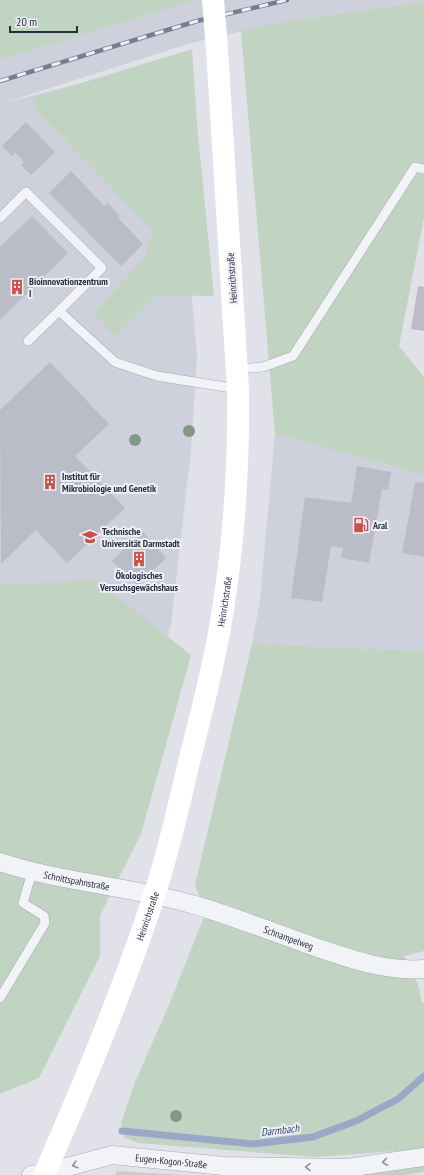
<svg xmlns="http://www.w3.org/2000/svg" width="424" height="1175" font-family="'PT Sans Narrow',sans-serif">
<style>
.built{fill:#ced0db}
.green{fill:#c1d3c1}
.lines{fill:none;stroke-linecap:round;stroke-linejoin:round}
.stream{stroke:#9ba7c9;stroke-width:7}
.building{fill:#babcc8}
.service-casing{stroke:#a5a7b3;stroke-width:10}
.minor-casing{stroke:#a5a7b3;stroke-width:19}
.service{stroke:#f2f3f7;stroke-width:9}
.minor{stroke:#f2f3f7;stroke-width:18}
.secondary{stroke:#fff;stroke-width:22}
.rail-casing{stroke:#797d92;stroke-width:4.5}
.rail{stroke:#eff0f6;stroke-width:3;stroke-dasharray:9;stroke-linecap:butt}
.secondary-bridge{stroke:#fff;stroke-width:22}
.tree{fill:#829887}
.oneway{stroke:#8d909c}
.labels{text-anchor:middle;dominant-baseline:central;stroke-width:4;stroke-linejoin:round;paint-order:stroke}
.street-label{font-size:10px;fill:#282c40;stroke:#eff0f6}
.poi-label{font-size:10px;font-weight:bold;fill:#282c40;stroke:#eff0f6;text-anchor:start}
.water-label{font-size:11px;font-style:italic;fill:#334174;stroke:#eff0f6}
</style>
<rect width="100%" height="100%" fill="#e0e1e9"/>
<path class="built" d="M 197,0 L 424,0 L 424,2 L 286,21 L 191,43 L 0,104 L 0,60 Z
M 171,60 L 197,356 L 191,450 L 171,625 L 112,860 L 0,901 L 0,104 Z
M 275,434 L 424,475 L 424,651 L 252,644 L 260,600 Z"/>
<path class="green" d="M 0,0 L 197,0 L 0,60 Z
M 424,2 L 424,217 L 399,346 L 424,377 L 424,475 L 275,434 L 241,31 L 286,21 Z
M 192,49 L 197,124 L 214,296 L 157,295 L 115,337 L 94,313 L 145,257 L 153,231 L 35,109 L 33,98 Z
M 96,580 L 191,655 L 141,834 L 100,915 L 100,956 L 39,1078 L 0,1094 L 0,585 Z
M 252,644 L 424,651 L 424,951 L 404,956 L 418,984 L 422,1003 L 424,1002 L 424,1149 L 315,1157 L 138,1143 L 124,1137 L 121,1123 L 135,1082 L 169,1005 L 206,912 L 195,885 Z
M 424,1165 L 424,1172 L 405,1175 L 350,1175 Z
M 117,1171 L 183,1175 L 115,1175 Z"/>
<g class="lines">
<path class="stream" d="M 122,1131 L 253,1144 L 313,1137 L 356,1121 L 398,1099 L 424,1076"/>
</g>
<path class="building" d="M 26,122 L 55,152 L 31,175 L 21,165 L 24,162 L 16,153 L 12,156 L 2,146 Z
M 71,171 L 104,206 L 108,203 L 120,216 L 118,218 L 143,244 L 121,266 L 49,193 Z
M 32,216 L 68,253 L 0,320 L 0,247 Z
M 418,286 L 424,287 L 424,331 L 411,329 Z
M 50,362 L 109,424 L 75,456 L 125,508 L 67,563 L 36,530 L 1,564 L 0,410 Z
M 357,466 L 391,472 L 388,490 L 382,489 L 369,563 L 341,558 L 343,548 L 331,546 L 322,602 L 291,598 L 305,497 L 351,503 Z
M 415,482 L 424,483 L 424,557 L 402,553 Z
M 142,531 L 166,558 L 138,586 L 112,561 Z"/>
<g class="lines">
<defs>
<path id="service" d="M 0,218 L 26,192 L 102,268 L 59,311 L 115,362 L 157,376 L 238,389
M 28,341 L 59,311
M 238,369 L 263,367 L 293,356 L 415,167 L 424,169
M 0,998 L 45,923 L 44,916 L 23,903 L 32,872"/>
<g id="minor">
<path id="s1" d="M 0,862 C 63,883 131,886 195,905 C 235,917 275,933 315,947 C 351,959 386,972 424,969"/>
<path id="s2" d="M 31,1175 L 45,1173 L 112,1155 L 224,1166 L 347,1168 L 424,1157"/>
</g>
</defs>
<use href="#service" class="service-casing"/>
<use href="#minor" class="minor-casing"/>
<use href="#service" class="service"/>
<use href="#minor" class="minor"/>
<path class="secondary" id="s3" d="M 44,1175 C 84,1084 123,991 154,896 C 168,854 178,809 188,766 C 200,718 213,670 221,622 C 234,545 239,467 238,389 L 217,49"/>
<defs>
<path id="rail" d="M 0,81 L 197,21 L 287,0"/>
</defs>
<use href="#rail" class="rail-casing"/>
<use href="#rail" class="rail"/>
<path class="secondary-bridge" d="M 213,0 L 217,49"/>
</g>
<g class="tree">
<circle cx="189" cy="431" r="6"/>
<circle cx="135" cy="440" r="6"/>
<circle cx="176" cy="1116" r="6"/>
</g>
<defs><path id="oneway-chevron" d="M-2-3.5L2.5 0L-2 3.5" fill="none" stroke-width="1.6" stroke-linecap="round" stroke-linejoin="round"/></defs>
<g class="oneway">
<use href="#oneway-chevron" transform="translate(385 1162) rotate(172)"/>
<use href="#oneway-chevron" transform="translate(75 1165) rotate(164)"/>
<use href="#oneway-chevron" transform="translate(308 1167) rotate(-179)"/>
</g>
<defs>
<symbol id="building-bare" viewBox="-9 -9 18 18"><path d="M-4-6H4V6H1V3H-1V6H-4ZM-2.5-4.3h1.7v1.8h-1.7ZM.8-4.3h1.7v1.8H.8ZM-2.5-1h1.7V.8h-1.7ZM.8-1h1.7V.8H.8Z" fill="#ce4f45" stroke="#eff0f6" stroke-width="2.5" paint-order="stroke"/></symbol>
<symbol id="fuel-bare" viewBox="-9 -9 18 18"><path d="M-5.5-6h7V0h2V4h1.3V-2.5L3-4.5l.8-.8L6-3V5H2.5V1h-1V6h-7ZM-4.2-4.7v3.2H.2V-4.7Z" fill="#ce4f45" stroke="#eff0f6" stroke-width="2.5" paint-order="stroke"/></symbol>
<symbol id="university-bare" viewBox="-9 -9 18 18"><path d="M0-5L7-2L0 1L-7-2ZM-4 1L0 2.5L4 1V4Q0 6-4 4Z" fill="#ce4f45" stroke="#eff0f6" stroke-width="2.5" paint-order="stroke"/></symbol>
</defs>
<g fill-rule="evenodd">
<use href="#building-bare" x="6" y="276" width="22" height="22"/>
<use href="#building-bare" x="39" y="471" width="22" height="22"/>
<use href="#fuel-bare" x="350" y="514" width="22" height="22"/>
<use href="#university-bare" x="79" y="526" width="22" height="22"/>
<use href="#building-bare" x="128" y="548" width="22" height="22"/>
</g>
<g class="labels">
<g class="street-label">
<text transform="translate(232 278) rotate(-94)">Heinrichstraße</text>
<text stroke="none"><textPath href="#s3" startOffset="603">Heinrichstraße</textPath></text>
<text stroke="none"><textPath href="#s1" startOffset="79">Schnittspahnstraße</textPath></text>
<text stroke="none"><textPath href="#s3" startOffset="279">Heinrichstraße</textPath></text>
<text stroke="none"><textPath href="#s1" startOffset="299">Schnampelweg</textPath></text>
<text stroke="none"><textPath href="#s2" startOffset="143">Eugen-Kogon-Straße</textPath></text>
</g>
<g class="poi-label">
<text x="29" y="281">Bioinnovationzentrum<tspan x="29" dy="12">I</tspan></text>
<text x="62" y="476">Institut für<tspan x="62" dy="12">Mikrobiologie und Genetik</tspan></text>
<text x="373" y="525">Aral</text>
<text x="102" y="531">Technische<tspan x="102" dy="12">Universität Darmstadt</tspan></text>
<text x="139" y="575" text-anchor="middle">Ökologisches<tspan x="139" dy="12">Versuchsgewächshaus</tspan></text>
</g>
<g class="water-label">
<text transform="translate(280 1130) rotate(-7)">Darmbach</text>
</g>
</g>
<path d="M10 26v6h67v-6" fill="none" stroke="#282c40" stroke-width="2"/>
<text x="16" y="26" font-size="12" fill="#282c40" stroke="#eff0f6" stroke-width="3" paint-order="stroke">20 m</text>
</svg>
